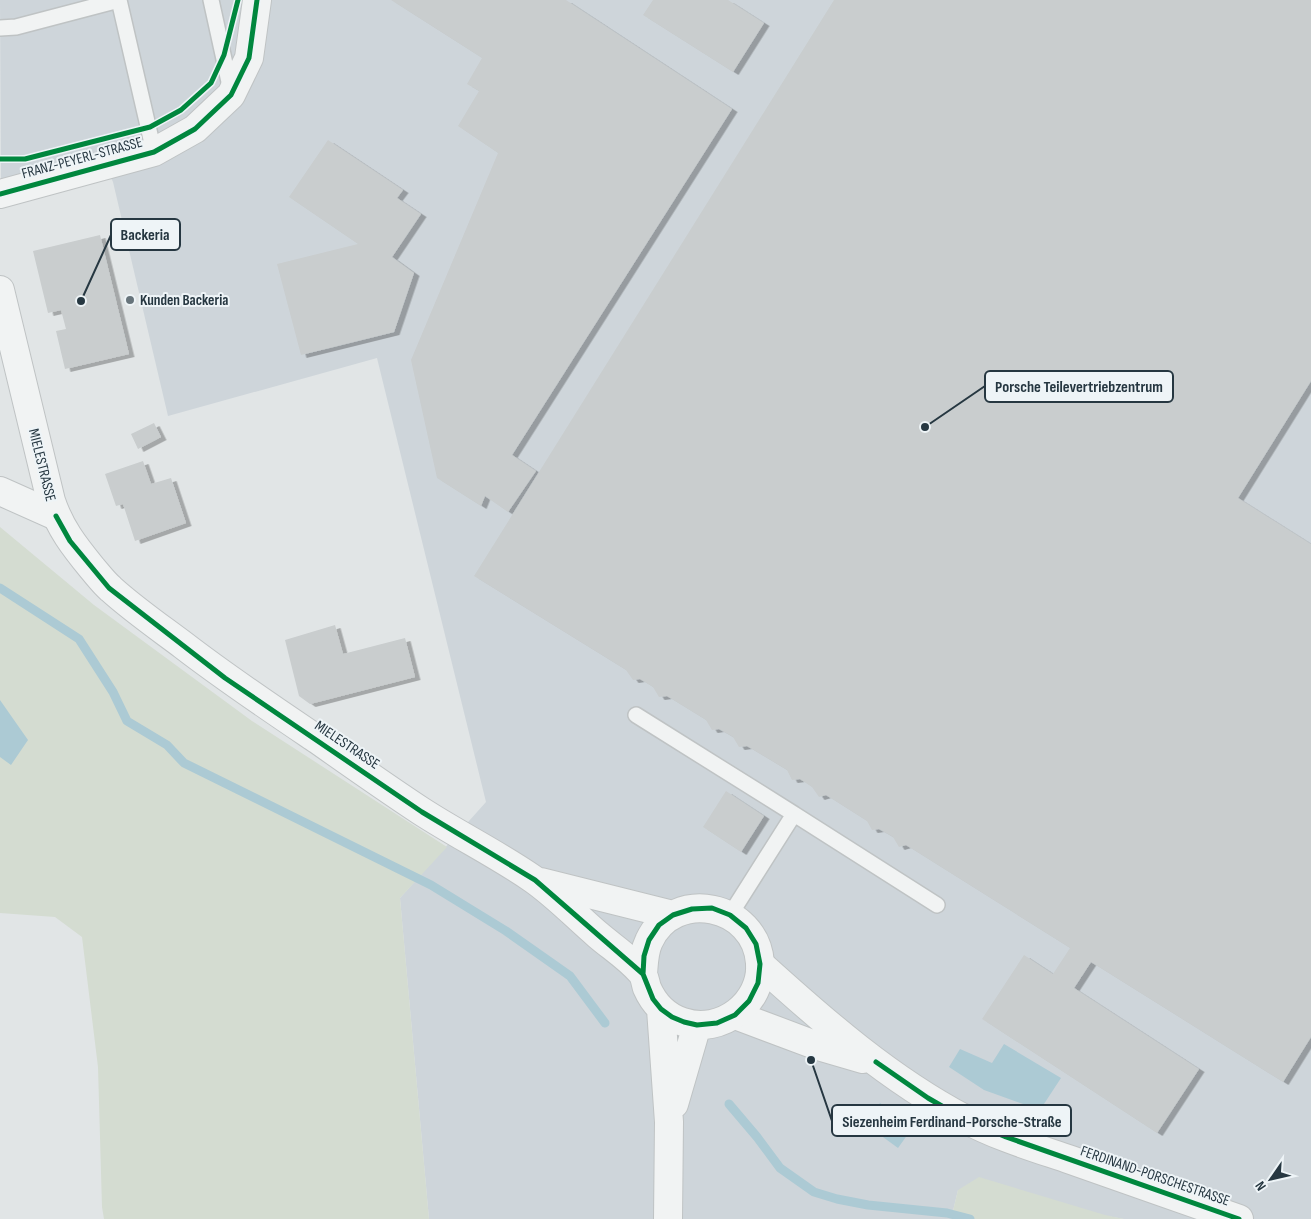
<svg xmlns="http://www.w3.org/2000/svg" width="1311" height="1219" font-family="'Sofia Sans Condensed',sans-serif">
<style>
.built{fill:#ced5da}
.green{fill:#d4dcd1}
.water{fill:#accad4}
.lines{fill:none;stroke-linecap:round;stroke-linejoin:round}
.stream{stroke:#accad4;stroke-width:9}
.building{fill:#c9cdce;filter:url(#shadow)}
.service-casing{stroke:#bfc3c4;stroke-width:18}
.minor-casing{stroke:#bfc3c4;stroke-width:30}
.tertiary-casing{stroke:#bfc3c4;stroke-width:30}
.service{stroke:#f1f3f3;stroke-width:15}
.minor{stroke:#f1f3f3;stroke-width:28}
.tertiary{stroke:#f1f3f3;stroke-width:28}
.cycleway-casing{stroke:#eef4f7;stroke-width:8}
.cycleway{stroke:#00873e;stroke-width:5}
.poi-dot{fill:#67747b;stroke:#eef4f7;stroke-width:2}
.labels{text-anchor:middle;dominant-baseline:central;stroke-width:4;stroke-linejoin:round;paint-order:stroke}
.street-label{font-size:15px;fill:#263741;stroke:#eef4f7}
.poi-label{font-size:15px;font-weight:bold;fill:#263741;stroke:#eef4f7;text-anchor:start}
.leader{fill:none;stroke:#263741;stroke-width:2}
.callout-dot{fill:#263741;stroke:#eef4f7;stroke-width:2}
.callout{fill:#eef4f7;stroke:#263741;stroke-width:2}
.callout-label{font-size:16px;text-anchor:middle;font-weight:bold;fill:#263741}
</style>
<defs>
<filter id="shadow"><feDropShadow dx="5.5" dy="3" stdDeviation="0" flood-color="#0004"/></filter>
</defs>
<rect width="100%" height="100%" fill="#e1e5e6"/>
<path class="built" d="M 0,0 L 1311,0 L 1311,1219 L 1124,1219 L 958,1190 L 951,1219 L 429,1219 L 400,898 L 486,802 L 377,358 L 168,416 L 113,182 L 101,156 L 1,179 Z"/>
<path class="green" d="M 0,527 L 94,605 L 252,721 L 447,847 L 400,898 L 429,1219 L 104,1219 L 102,1207 L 98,1067 L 82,937 L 55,917 L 0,913 Z
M 979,1177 L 1105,1215 L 1124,1219 L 951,1219 L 958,1190 Z"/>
<path class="water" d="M 0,700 L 28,740 L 11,765 L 0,757 Z
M 1004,1044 L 1061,1078 L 1040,1110 L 984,1090 L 949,1067 L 960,1049 L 992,1063 Z
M 880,1103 L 913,1127 L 898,1148 L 865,1124 Z"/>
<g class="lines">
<path class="stream" d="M 0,588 L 79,639 L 113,692 L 127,721 L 167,745 L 184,763 L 431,885 L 506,931 L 570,976 L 605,1023
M 729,1104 L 757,1137 L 780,1168 L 814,1192 L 837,1199 L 868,1205 L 947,1213 L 970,1219"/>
</g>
<path class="building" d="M 391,0 L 566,0 L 732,109 L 512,455 L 536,471 L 508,512 L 485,496 L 481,506 L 437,478 L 411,360 L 498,153 L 458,126 L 479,91 L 467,84 L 482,58 Z
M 653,0 L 728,0 L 764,23 L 733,72 L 643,15 Z
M 834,0 L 1311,0 L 1311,381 L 1238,498 L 1311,544 L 1311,1037 L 1283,1082 L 1091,962 L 1074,988 L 1199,1069 L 1157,1133 L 982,1019 L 1024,955 L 1053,974 L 1070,948 L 906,845 L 899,847 L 893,837 L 879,829 L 872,830 L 867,821 L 826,795 L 819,797 L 812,787 L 800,779 L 792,780 L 787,770 L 747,746 L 739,747 L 733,737 L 719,729 L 712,730 L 706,720 L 667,696 L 659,697 L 653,687 L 640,679 L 633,680 L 626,670 L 474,576 Z
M 328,140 L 403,190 L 397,198 L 421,214 L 392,257 L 414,273 L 394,332 L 301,355 L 277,264 L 358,244 L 289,197 Z
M 100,235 L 129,354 L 65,369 L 56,331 L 66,329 L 61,310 L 48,313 L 33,251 Z
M 154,423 L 161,437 L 138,449 L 131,434 Z
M 143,461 L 151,484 L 171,478 L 186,523 L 135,541 L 123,504 L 116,506 L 105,474 Z
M 335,625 L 343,654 L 405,638 L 415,677 L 310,704 L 299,696 L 285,640 Z
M 726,791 L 764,816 L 741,852 L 703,827 Z"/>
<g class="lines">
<defs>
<path id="service" d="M 119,0 L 154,152
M 211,0 L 231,91
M 0,28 L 16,27 L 119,0
M 636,715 L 794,814
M 730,915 L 794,814 L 937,905"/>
<path id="minor" d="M 0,194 L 154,152 L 195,129 L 231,95 L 249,58 L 257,0
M 0,491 L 56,516
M 760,964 C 824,1022 889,1079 965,1119 C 998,1137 1036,1148 1071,1160 C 1127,1180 1183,1199 1239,1219
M 735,1015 L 815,1045 L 863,1059"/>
<path id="tertiary" d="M 0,290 L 51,501 C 60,528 74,546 92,568 C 98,575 104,583 111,589 C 133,609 159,627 183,645 C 227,679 272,709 318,740 C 352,764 386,788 421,811 C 458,835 497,854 533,879 C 556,895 577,917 598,935 C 612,947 629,958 641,972 C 645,976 645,982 647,988 C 654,1004 667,1017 683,1022 C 721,1035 763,1003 760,963 C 756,904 674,887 649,941 C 644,951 644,962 643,974
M 541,882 L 673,915
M 661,1009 L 669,1122 L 668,1219
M 674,1104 L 697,1025"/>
</defs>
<use href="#service" class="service-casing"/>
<use href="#minor" class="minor-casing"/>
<use href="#tertiary" class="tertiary-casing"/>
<use href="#service" class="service"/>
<use href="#minor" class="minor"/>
<use href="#tertiary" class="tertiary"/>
<defs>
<path id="cycleway" d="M 0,159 L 25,159 L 150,127 L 181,110 L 211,83 L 224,55 L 238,0
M 0,194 L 154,152 L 195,129 L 231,95 L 249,58 L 257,0
M 56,516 L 70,541 L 109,588 L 225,678 L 422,812 L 535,880 L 643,974 L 653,999 L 661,1009 L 672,1017 L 684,1022 L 697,1025 L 717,1023 L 735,1015 L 749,1001 L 758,983 L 760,964 L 756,944 L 746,928 L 730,915 L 712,908 L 692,909 L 673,915 L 659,925 L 649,940 L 644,956 L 643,974
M 876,1062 L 928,1098 L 966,1120 L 1006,1137 L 1239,1219"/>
</defs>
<use href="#cycleway" class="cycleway-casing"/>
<use href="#cycleway" class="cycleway"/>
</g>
<circle class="poi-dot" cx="130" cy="300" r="5"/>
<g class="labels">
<g class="street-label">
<text transform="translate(82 158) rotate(-15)">FRANZ-PEYERL-STRASSE</text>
<text transform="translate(42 465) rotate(76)">MIELESTRASSE</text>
<text transform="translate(347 745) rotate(34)">MIELESTRASSE</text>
<text transform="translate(1155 1176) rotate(19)">FERDINAND-PORSCHESTRASSE</text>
</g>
<g class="poi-label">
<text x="140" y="300">Kunden Backeria</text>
</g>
</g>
<path class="leader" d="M81 301L111 235M925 427L985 386M811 1060L832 1121"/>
<g class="callout-dot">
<circle cx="81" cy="301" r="5"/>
<circle cx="925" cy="427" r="5"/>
<circle cx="811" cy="1060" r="5"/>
</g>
<g class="callout">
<rect x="111" y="219" width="69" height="31" rx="5"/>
<rect x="985" y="371" width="188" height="31" rx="5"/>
<rect x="832" y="1105" width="239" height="31" rx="5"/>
</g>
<g class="callout-label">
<text x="145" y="240">Backeria</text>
<text x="1079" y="392">Porsche Teilevertriebzentrum</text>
<text x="952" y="1127">Siezenheim Ferdinand-Porsche-Straße</text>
</g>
<g transform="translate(1271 1179) rotate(236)" stroke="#eef4f7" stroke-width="4" paint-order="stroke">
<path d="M0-4L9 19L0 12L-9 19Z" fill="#263741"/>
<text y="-8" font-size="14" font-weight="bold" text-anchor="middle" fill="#263741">N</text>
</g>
</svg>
